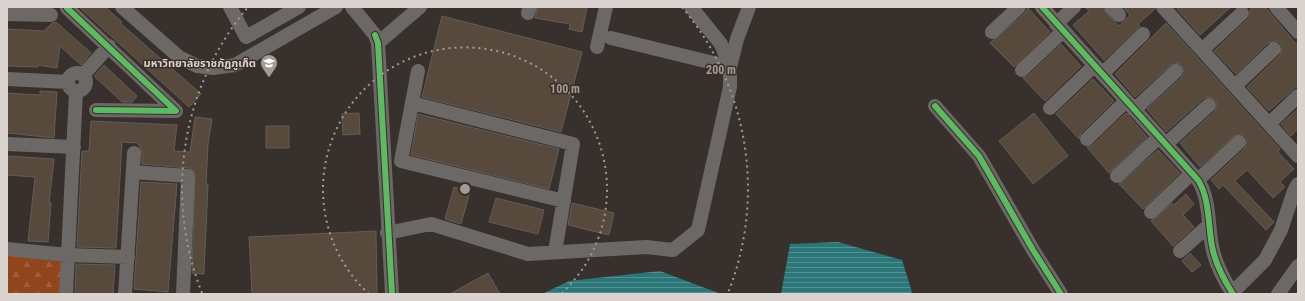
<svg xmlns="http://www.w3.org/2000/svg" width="1305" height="301" font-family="'Roboto Condensed','Noto Sans Thai',sans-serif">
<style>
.forest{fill:url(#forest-firs)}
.water{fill:url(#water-rules)}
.building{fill:#58493d;stroke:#625d59}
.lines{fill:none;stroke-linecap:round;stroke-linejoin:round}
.minor{stroke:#6c6866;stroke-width:14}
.cycleway-casing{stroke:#3c2e28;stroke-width:8}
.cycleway{stroke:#5cba63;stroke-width:6}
.ring{fill:none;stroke:#a29a96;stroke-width:2;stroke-dasharray:2 4}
.labels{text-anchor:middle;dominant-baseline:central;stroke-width:3;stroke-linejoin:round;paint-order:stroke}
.poi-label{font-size:11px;font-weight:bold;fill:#dbd3cf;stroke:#3c2e28;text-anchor:end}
.centre{fill:#a29a96;stroke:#3c2e28;stroke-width:2}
.ring-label{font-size:12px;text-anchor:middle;font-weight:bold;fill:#a29a96;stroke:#3c2e28;stroke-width:3;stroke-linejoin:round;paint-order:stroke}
</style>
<defs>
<pattern id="forest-firs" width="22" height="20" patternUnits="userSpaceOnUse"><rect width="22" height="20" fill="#91451c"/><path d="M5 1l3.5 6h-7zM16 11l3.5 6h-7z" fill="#a05f3c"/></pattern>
<pattern id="water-rules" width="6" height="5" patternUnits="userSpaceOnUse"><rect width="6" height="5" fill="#2b7678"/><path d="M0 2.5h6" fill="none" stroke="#538f90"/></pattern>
</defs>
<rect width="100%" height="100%" fill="#38302c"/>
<path class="forest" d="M 7,255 L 63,257 L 61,294 L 7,294 Z"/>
<path class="water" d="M 838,242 L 902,260 L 912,292 L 909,294 L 781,294 L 790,244 Z
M 660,271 L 721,294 L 542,294 L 569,281 Z"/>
<path class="building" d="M 79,7 L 105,7 L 122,22 L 120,23 L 201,94 L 189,107 Z
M 538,7 L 587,7 L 582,32 L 569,29 L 570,24 L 535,18 Z
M 1085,7 L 1101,7 L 1119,26 L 1130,15 L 1123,7 L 1155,7 L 1155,9 L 1138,24 L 1140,26 L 1104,60 L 1073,25 L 1089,11 Z
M 1179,7 L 1231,7 L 1200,35 L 1177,9 Z
M 1253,7 L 1265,7 L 1298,46 L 1298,85 L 1269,111 L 1247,87 L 1280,55 L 1282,47 L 1280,43 L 1276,41 L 1268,43 L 1236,74 L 1214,51 L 1248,19 L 1250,15 L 1250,10 Z
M 1028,8 L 1050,32 L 1014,67 L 990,43 L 1025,13 Z
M 442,16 L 582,52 L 561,132 L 422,97 Z
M 56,22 L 91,53 L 81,65 L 60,46 L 57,68 L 38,65 L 38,67 L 7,66 L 7,29 L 44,31 L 51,24 Z
M 1166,23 L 1280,149 L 1278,152 L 1294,169 L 1280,182 L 1285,187 L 1273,198 L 1247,170 L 1235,181 L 1274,222 L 1266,230 L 1223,185 L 1219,189 L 1211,180 L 1245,148 L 1247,140 L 1245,136 L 1241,134 L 1234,136 L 1200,167 L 1180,143 L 1215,111 L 1217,104 L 1215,99 L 1208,97 L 1204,98 L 1166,132 L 1147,109 L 1182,77 L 1184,73 L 1182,66 L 1178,63 L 1171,65 L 1135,97 L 1115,74 Z
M 1061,44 L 1081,66 L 1045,101 L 1023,78 L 1028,76 Z
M 104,65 L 137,96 L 132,102 L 122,102 L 94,76 Z
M 1093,79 L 1114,101 L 1081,133 L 1079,139 L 1056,114 Z
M 40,91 L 57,92 L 54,138 L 7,133 L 7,93 L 40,95 Z
M 1298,109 L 1298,129 L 1291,136 L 1281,124 Z
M 359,113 L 360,134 L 343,135 L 342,114 Z
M 1034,113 L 1068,156 L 1033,184 L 999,141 Z
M 1126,113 L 1147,137 L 1109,173 L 1087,147 L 1093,145 Z
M 418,114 L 559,149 L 549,189 L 411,155 Z
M 195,117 L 212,119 L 208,144 L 206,184 L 208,184 L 204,274 L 192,273 L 195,172 L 189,168 L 142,164 L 142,153 L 138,143 L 122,142 L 116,248 L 77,247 L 82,151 L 89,151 L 91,121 L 177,125 L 174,151 L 190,152 Z
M 266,126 L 289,126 L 289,148 L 266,148 Z
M 1158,150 L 1180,173 L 1143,209 L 1119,184 Z
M 7,156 L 54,159 L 49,203 L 51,203 L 48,242 L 28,241 L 35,177 L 7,175 Z
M 141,182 L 177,184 L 168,292 L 134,289 Z
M 454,187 L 470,192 L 461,224 L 445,219 Z
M 1186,194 L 1194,204 L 1183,215 L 1194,227 L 1173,246 L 1151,221 L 1172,203 L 1174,205 Z
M 496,198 L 544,210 L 538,234 L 489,222 Z
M 572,203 L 614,213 L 609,235 L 568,225 Z
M 376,231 L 377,294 L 252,294 L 249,237 Z
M 1190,253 L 1201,265 L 1192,272 L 1182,261 Z
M 76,264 L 115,265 L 113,294 L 75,294 Z
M 488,273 L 500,294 L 450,294 Z"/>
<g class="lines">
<path class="minor" d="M 122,7 L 179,57 L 197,66 L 213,68 L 235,65 L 336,7
M 230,7 L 246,37 L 299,7
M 352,7 L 375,35 L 378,43 L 392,294
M 1042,7 L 1198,180 C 1210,199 1208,225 1212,246 C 1215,263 1224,280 1233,294
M 1111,7 L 1119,15
M 1163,7 L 1298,156
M 1276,7 L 1298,32
M 67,8 L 176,111 L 96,110
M 528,13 L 530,7
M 7,14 L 51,15
M 1056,24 L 1074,7
M 992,32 L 1019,7
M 611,38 L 730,67 L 737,39 L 749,7
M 378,43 L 420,7
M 597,47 L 606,7
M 1202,50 L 1242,13
M 1022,70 L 1063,31
M 418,71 L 401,161 L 564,201
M68 82a9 9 0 1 1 18 0a9 9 0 1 1-18 0Z
M 1102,74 L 1143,34
M 83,75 L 109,46
M 7,79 L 68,82
M 1235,86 L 1274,49
M 412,103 L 573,144 L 555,252
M 935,106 L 979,156 L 1033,250 L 1061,294
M 1050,108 L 1094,66
M 1134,110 L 1176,71
M 1269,124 L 1298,96
M 1087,139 L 1126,101
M 7,144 L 74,147
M 1166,144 L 1209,105
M 133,172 L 188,176 L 183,294
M 1117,176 L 1159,137
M 1198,180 L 1239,142
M 1151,212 L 1192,173
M 387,233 L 431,224 L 528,254 L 646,247 L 673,250 L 698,230 L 730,87 L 730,67 L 721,44 L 691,7
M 7,249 L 68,255 L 128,257
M 1180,251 L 1209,225
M 1232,293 L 1265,260 L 1281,230 L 1294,191 L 1298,184
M 66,294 L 76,92
M 125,294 L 134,153
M 1278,294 L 1298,266"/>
<defs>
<path id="cycleway" d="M 1042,7 L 1198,180 C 1210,199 1208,225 1212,246 C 1215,263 1224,280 1233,294
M 67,8 L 176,111 L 96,110
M 375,35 L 378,43 L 392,294
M 935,106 L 979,156 L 1033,250 L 1061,294"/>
</defs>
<use href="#cycleway" class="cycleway-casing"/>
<use href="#cycleway" class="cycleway"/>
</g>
<g class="ring">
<path d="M369 294A142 142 0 1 1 561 294"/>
<path d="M202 293A283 283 0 0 1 248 7M682 7A283 283 0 0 1 728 293"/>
</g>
<defs>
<symbol id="university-pin" viewBox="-11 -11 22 30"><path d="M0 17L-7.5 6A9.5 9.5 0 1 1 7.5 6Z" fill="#a29a96" stroke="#3c2e28"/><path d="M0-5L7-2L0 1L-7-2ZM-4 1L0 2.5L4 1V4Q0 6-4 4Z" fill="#fff"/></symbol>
</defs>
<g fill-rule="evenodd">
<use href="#university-pin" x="259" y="53" width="20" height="27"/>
</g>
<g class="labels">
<g class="poi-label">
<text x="256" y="63">มหาวิทยาลัยราชภัฏภูเก็ต</text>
</g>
</g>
<circle cx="465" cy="189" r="6" class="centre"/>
<g class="ring-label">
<text x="721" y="74">200 m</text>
<text x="565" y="93">100 m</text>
</g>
<rect width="1305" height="301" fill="none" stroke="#dbd3cf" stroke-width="16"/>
</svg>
